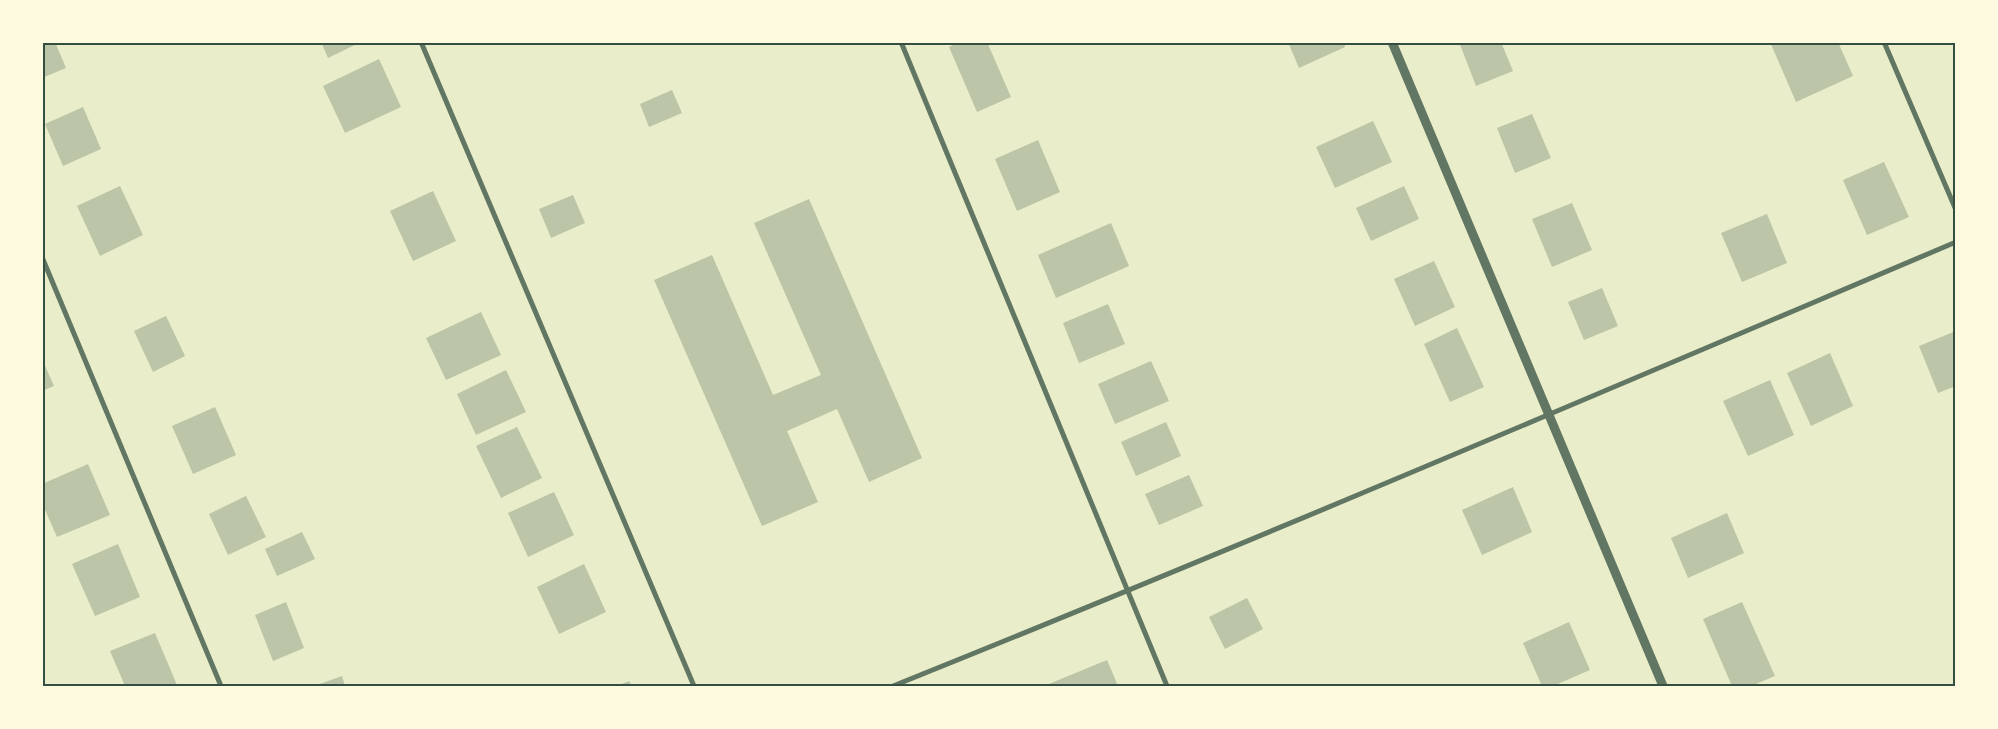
<svg xmlns="http://www.w3.org/2000/svg" width="1998" height="729" font-family="'Roboto Condensed',sans-serif">
<style>
.building{fill:#bcc5a7}
.lines{fill:none;stroke-linecap:round;stroke-linejoin:round}
.minor{stroke:#617663;stroke-width:5}
.tertiary{stroke:#617663;stroke-width:9}
.neatline{fill:none;stroke:#344e41;stroke-width:2}
</style>
<rect width="100%" height="100%" fill="#e9edc9"/>
<path class="building" d="M 42,42 L 55,42 L 66,68 L 42,78 Z
M 321,42 L 361,42 L 328,58 Z
M 959,42 L 987,42 L 1011,97 L 977,112 L 949,47 Z
M 1288,42 L 1344,42 L 1345,47 L 1299,68 Z
M 1459,42 L 1501,42 L 1513,71 L 1476,86 Z
M 1770,42 L 1838,42 L 1853,76 L 1796,102 Z
M 379,59 L 401,107 L 345,133 L 323,86 Z
M 672,90 L 682,113 L 649,127 L 640,104 Z
M 83,107 L 101,149 L 63,166 L 45,124 Z
M 1532,114 L 1551,158 L 1515,173 L 1497,128 Z
M 1373,121 L 1392,162 L 1335,188 L 1316,147 Z
M 1038,140 L 1060,192 L 1017,211 L 995,159 Z
M 1884,162 L 1909,217 L 1867,235 L 1843,180 Z
M 120,186 L 143,235 L 100,256 L 77,206 Z
M 1404,186 L 1419,219 L 1371,241 L 1356,208 Z
M 433,191 L 456,241 L 413,261 L 390,211 Z
M 573,195 L 585,223 L 551,238 L 539,209 Z
M 809,199 L 922,458 L 869,482 L 837,409 L 787,431 L 818,502 L 762,526 L 654,280 L 712,255 L 773,395 L 821,375 L 754,223 Z
M 1572,203 L 1592,250 L 1552,267 L 1532,219 Z
M 1767,214 L 1787,263 L 1742,282 L 1721,233 Z
M 1111,223 L 1129,266 L 1056,298 L 1038,255 Z
M 1434,261 L 1455,307 L 1415,326 L 1394,279 Z
M 1602,288 L 1618,326 L 1584,340 L 1568,302 Z
M 1108,304 L 1125,344 L 1079,363 L 1063,323 Z
M 481,312 L 501,355 L 446,380 L 426,338 Z
M 166,316 L 185,356 L 153,372 L 134,331 Z
M 1457,328 L 1484,387 L 1450,402 L 1424,344 Z
M 1956,331 L 1956,386 L 1938,393 L 1919,346 Z
M 1830,353 L 1853,406 L 1811,426 L 1787,373 Z
M 42,359 L 54,386 L 42,391 Z
M 1151,361 L 1169,401 L 1115,424 L 1098,384 Z
M 506,370 L 526,412 L 476,435 L 457,394 Z
M 1770,380 L 1794,435 L 1748,456 L 1723,401 Z
M 215,407 L 236,455 L 193,474 L 172,426 Z
M 1166,422 L 1181,456 L 1136,476 L 1121,442 Z
M 517,427 L 542,478 L 501,498 L 476,446 Z
M 88,464 L 110,515 L 57,537 L 42,503 L 42,484 Z
M 1189,475 L 1203,506 L 1159,525 L 1145,494 Z
M 1513,487 L 1532,532 L 1482,555 L 1462,510 Z
M 554,492 L 574,535 L 528,557 L 508,513 Z
M 246,496 L 266,537 L 228,555 L 209,514 Z
M 1727,513 L 1744,553 L 1688,578 L 1671,538 Z
M 302,532 L 315,559 L 277,576 L 265,549 Z
M 118,544 L 140,597 L 95,616 L 72,564 Z
M 584,564 L 606,612 L 559,634 L 537,587 Z
M 1247,598 L 1263,629 L 1225,649 L 1209,617 Z
M 286,602 L 304,648 L 273,661 L 255,615 Z
M 1742,602 L 1775,676 L 1751,686 L 1732,686 L 1703,619 Z
M 1569,622 L 1590,670 L 1553,686 L 1542,686 L 1523,643 Z
M 155,633 L 177,685 L 172,686 L 125,686 L 110,651 Z
M 1107,660 L 1118,686 L 1044,686 Z
M 342,676 L 345,686 L 314,686 Z
M 629,681 L 632,686 L 617,686 Z"/>
<g class="lines">
<path class="minor" d="M 421,42 L 694,686
M 901,42 L 1167,686
M 1884,42 L 1956,210
M 42,257 L 221,686
M 893,686 C 1249,543 1602,392 1956,242"/>
<path class="tertiary" d="M 1392,42 L 1663,686"/>
</g>
<rect width="1998" height="729" fill="none" stroke="#fefae0" stroke-width="88"/>
<rect x="44" y="44" width="1910" height="641" class="neatline"/>
</svg>
